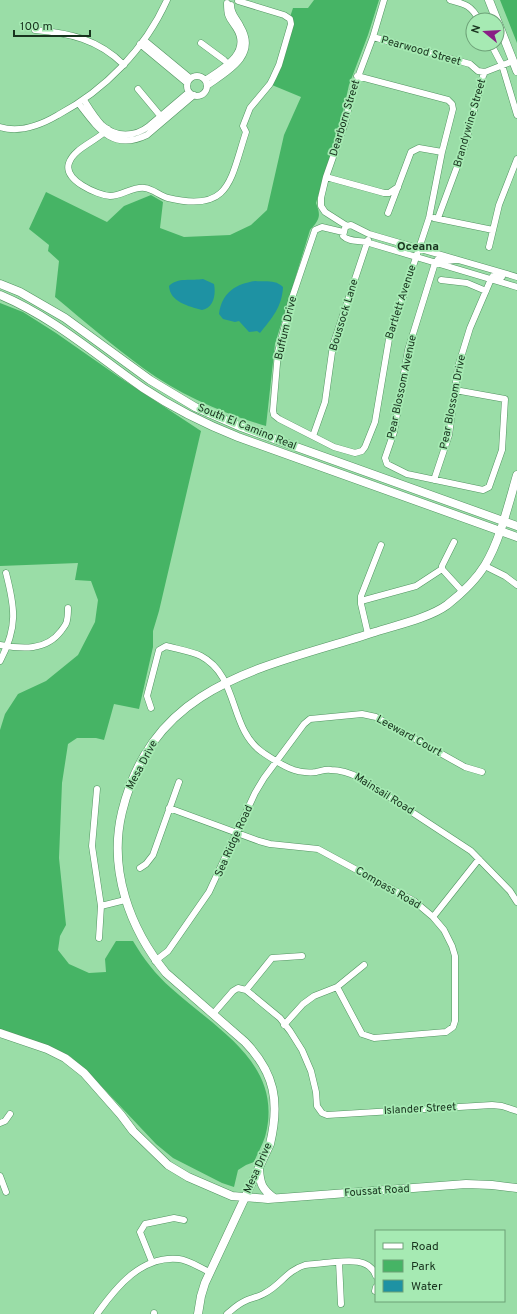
<svg xmlns="http://www.w3.org/2000/svg" width="517" height="1314" font-family="Overpass,sans-serif">
<style>
.green{fill:#46b465}
.water{fill:#1e92a3}
.lines{fill:none;stroke-linecap:round;stroke-linejoin:round}
.minor-casing{stroke:#529461;stroke-width:7}
.major-casing{stroke:#529461;stroke-width:9}
.minor{stroke:#fff;stroke-width:6}
.major{stroke:#fff;stroke-width:8}
.labels{text-anchor:middle;dominant-baseline:central;stroke-width:3.5;stroke-linejoin:round;paint-order:stroke}
.street-label{font-size:11px;fill:#18331e;stroke:#a6eab3}
.neighbourhood-label{font-size:12px;font-weight:bold;fill:#18331e;stroke:#a6eab3}
</style>
<rect width="100%" height="100%" fill="#9adda7"/>
<path class="green" d="M 314,0 L 379,0 L 368,35 L 349,85 L 341,121 L 316,203 C 321,216 320,219 310,230 L 275,344 L 266,426 C 222,413 180,395 143,368 C 113,346 84,321 55,297 L 59,261 L 48,251 L 49,245 L 29,229 L 46,192 L 107,222 L 124,206 L 151,195 L 163,202 L 160,228 L 184,237 L 230,235 L 251,225 L 267,210 L 284,135 L 301,97 L 272,85 L 290,17 L 293,8 L 308,8 Z
M 500,0 L 517,0 L 517,43 Z
M 0,303 L 23,312 L 56,333 L 119,377 L 201,431 L 159,611 L 153,631 L 153,647 L 139,709 L 114,704 L 104,740 L 96,738 L 77,738 L 68,744 L 62,783 L 59,858 L 66,925 L 60,936 L 58,950 L 69,964 L 89,973 L 106,972 L 105,959 L 116,941 L 133,941 C 143,958 156,975 171,988 C 216,1029 285,1064 265,1137 C 262,1146 257,1154 254,1162 L 246,1165 L 238,1170 L 234,1187 L 222,1183 L 173,1158 L 156,1144 L 105,1090 L 71,1057 L 0,1029 L 0,730 L 5,714 L 18,694 L 46,681 L 78,655 L 95,622 L 98,600 L 91,581 L 75,580 L 78,563 L 0,566 Z"/>
<path class="water" d="M 203,279 L 214,284 C 216,294 214,308 202,310 C 188,306 170,302 169,286 C 177,277 193,281 203,279 Z
M 255,281 C 265,282 275,279 283,287 C 282,307 272,318 260,333 L 257,331 L 249,332 L 239,321 L 235,322 L 223,319 L 219,314 C 222,292 236,284 255,281 Z"/>
<g class="lines">
<defs>
<path id="minor" d="M 450,0 C 465,4 471,5 479,20
M 35,30 C 69,33 98,39 124,65
M 373,37 L 470,64 L 478,71 L 485,72 L 513,61
M 144,40 L 190,78
M 201,43 L 224,60 L 231,67
M 140,44 L 187,83
M 491,44 L 502,65 L 517,115
M187 86a10 10 0 1 1 20 0a10 10 0 1 1-20 0Z
M 205,80 C 222,69 252,53 236,28 C 229,17 227,18 227,3
M 207,86 C 227,72 258,56 241,27 C 237,18 231,15 231,5
M 138,89 L 163,119
M 84,100 C 89,108 95,118 102,125 C 116,138 135,137 149,126 L 189,92
M 79,104 C 97,127 112,152 147,135 L 194,95
M 0,127 C 19,133 41,125 58,115 C 105,90 145,49 167,0
M 108,129 C 97,141 74,148 69,163 C 63,180 97,195 110,196 C 122,196 133,186 145,188 C 153,189 160,196 168,198 C 230,213 230,181 246,132 L 243,126 L 250,108 L 270,84 L 273,78 L 279,65 L 291,24 L 290,19 L 284,15 L 238,1
M 326,177 L 384,193 L 389,193 L 398,187
M 388,213 L 411,152 L 419,148 L 442,152
M 434,218 L 493,230
M 438,218 L 464,148 L 483,76 L 485,72
M 347,226 L 325,212 L 321,206 L 321,198 L 326,177 L 345,123 L 352,93 L 373,37 L 384,0
M 343,232 L 322,227 L 315,230 L 292,298 L 278,352 L 273,411 L 274,415 L 279,419 L 334,447 L 355,453 L 362,451 L 365,447 L 375,422 L 389,339 L 429,218 L 442,152 L 453,109 L 452,104 L 448,100 L 357,76
M 489,247 L 499,205 L 517,159
M 455,260 L 447,261 L 438,259 L 435,263 L 408,350 L 394,432 L 385,458 L 387,464 L 407,474 L 483,490 L 489,487 L 502,450 L 505,399 L 455,390
M 517,277 L 369,234 L 351,225 L 347,226 L 345,228 L 343,236 C 349,242 358,240 366,242 L 517,287
M 441,280 L 467,283 L 486,291
M 313,436 L 325,402 L 333,345 L 368,240
M 434,480 L 449,435 L 458,367 L 470,328 L 491,279 L 493,276 L 502,277
M 485,566 L 505,576 L 517,585
M 442,569 L 462,591
M 361,601 L 416,586 L 442,569 L 442,566 L 454,542
M 368,634 L 361,604 L 361,596 L 381,545
M 0,645 C 22,649 46,651 61,631 C 63,628 67,624 67,620 C 68,616 68,612 68,608
M 0,661 C 18,627 15,608 6,573
M 151,708 L 147,696 L 159,650 L 166,646 C 177,649 191,651 201,656 C 239,676 229,729 262,752 C 271,758 284,767 294,770 C 300,772 310,773 316,772 C 321,771 326,769 331,770 C 342,770 350,773 360,778 L 471,851 L 510,891 L 517,902
M 97,789 L 92,846 L 101,906 L 99,938
M 169,808 L 259,841 L 270,844 L 318,849 L 414,901 L 433,917 L 444,930 L 452,946 L 455,956 L 455,1021 L 453,1027 L 446,1032 L 374,1038 L 362,1034 L 337,987
M 140,868 L 146,864 L 153,855 L 179,782
M 101,906 L 125,900
M 433,917 L 479,859
M 155,961 L 168,951 L 209,892 L 255,793 L 264,778 L 304,724 L 310,719 L 362,714 L 376,717 L 465,767 L 482,772
M 246,990 L 272,958 L 302,956
M 213,1014 L 233,991 L 238,988 L 246,990 L 280,1018 L 290,1031 L 302,1050 L 311,1071 L 316,1092 L 317,1106 L 322,1113 L 327,1115 L 492,1105 L 502,1106 L 517,1111
M 284,1025 L 303,1004 L 314,996 L 337,987 L 364,965
M 0,1123 L 5,1121 L 10,1114
M 0,1176 L 6,1192
M 152,1262 L 140,1232 L 145,1224 L 174,1218 L 184,1220
M 339,1262 L 341,1304
M 375,1291 L 376,1287
M 97,1314 C 116,1287 142,1255 179,1259 C 189,1260 200,1268 210,1272
M 154,1314 L 154,1313
M 227,1314 C 233,1309 238,1304 245,1301 C 251,1298 259,1297 265,1293 C 281,1285 286,1271 305,1265 C 311,1264 318,1264 324,1263 C 340,1262 369,1255 376,1276"/>
<path id="major" d="M 489,0 L 517,71
M 0,284 L 20,292 L 65,318 L 150,380 L 195,407 L 241,427 L 517,526
M 0,295 C 53,317 97,356 143,388 C 173,408 205,424 238,437 L 517,537
M 0,1033 L 47,1049 L 65,1058 L 84,1073 L 121,1115 L 133,1131 L 168,1165 L 188,1177 L 232,1196 L 268,1199 L 466,1184 L 492,1185 L 517,1188
M 259,1169 C 260,1184 262,1189 274,1198
M 198,1314 L 201,1296 L 205,1283 L 270,1144 C 280,1102 275,1073 245,1042 L 166,973 C 130,929 108,870 122,812 C 154,681 265,668 375,632 C 397,625 429,618 447,605 C 461,594 476,580 485,565 C 500,541 509,502 517,475"/>
</defs>
<use href="#minor" class="minor-casing"/>
<use href="#major" class="major-casing"/>
<use href="#minor" class="minor"/>
<use href="#major" class="major"/>
</g>
<g class="labels">
<g class="street-label">
<text transform="translate(421 51) rotate(16)">Pearwood Street</text>
<text transform="translate(345 118) rotate(-73)">Dearborn Street</text>
<text transform="translate(470 123) rotate(-74)">Brandywine Street</text>
<text transform="translate(401 302) rotate(-72)">Bartlett Avenue</text>
<text transform="translate(344 315) rotate(-73)">Boussock Lane</text>
<text transform="translate(286 328) rotate(-77)">Buffum Drive</text>
<text transform="translate(402 387) rotate(-78)">Pear Blossom Avenue</text>
<text transform="translate(453 402) rotate(-79)">Pear Blossom Drive</text>
<text transform="translate(247 427) rotate(22)">South El Camino Real</text>
<text transform="translate(409 736) rotate(29)">Leeward Court</text>
<text transform="translate(142 765) rotate(-62)">Mesa Drive</text>
<text transform="translate(384 794) rotate(32)">Mainsail Road</text>
<text transform="translate(234 841) rotate(-66)">Sea Ridge Road</text>
<text transform="translate(388 888) rotate(30)">Compass Road</text>
<text transform="translate(420 1109) rotate(-3)">Islander Street</text>
<text transform="translate(258 1168) rotate(-66)">Mesa Drive</text>
<text transform="translate(377 1191) rotate(-4)">Foussat Road</text>
</g>
<g class="neighbourhood-label">
<text x="418" y="247">Oceana</text>
</g>
</g>
<rect x="375" y="1230" width="130" height="72" fill="#a6eab3" stroke="#6da177"/>
<rect x="383" y="1243" width="20" height="6" fill="#ffffff" stroke="#6da177"/>
<text x="411" y="1250" font-size="12" fill="#18331e">Road</text>
<rect x="383" y="1260" width="20" height="12" fill="#46b465" stroke="#6da177"/>
<text x="411" y="1270" font-size="12" fill="#18331e">Park</text>
<rect x="383" y="1280" width="20" height="12" fill="#1e92a3" stroke="#6da177"/>
<text x="411" y="1290" font-size="12" fill="#18331e">Water</text>
<g transform="translate(485 32) rotate(288)"><circle r="19" fill="#a6eab3" stroke="#6da177"/>
<path d="M0-3L7 15L0 10L-7 15Z" fill="#891f85"/>
<text y="-6" font-size="11" font-weight="bold" text-anchor="middle" fill="#18331e">N</text>
</g>
<path d="M14 30v6h76v-6" fill="none" stroke="#18331e" stroke-width="2"/>
<text x="20" y="30" font-size="12" fill="#18331e" stroke="#a6eab3" stroke-width="3" paint-order="stroke">100 m</text>
</svg>
